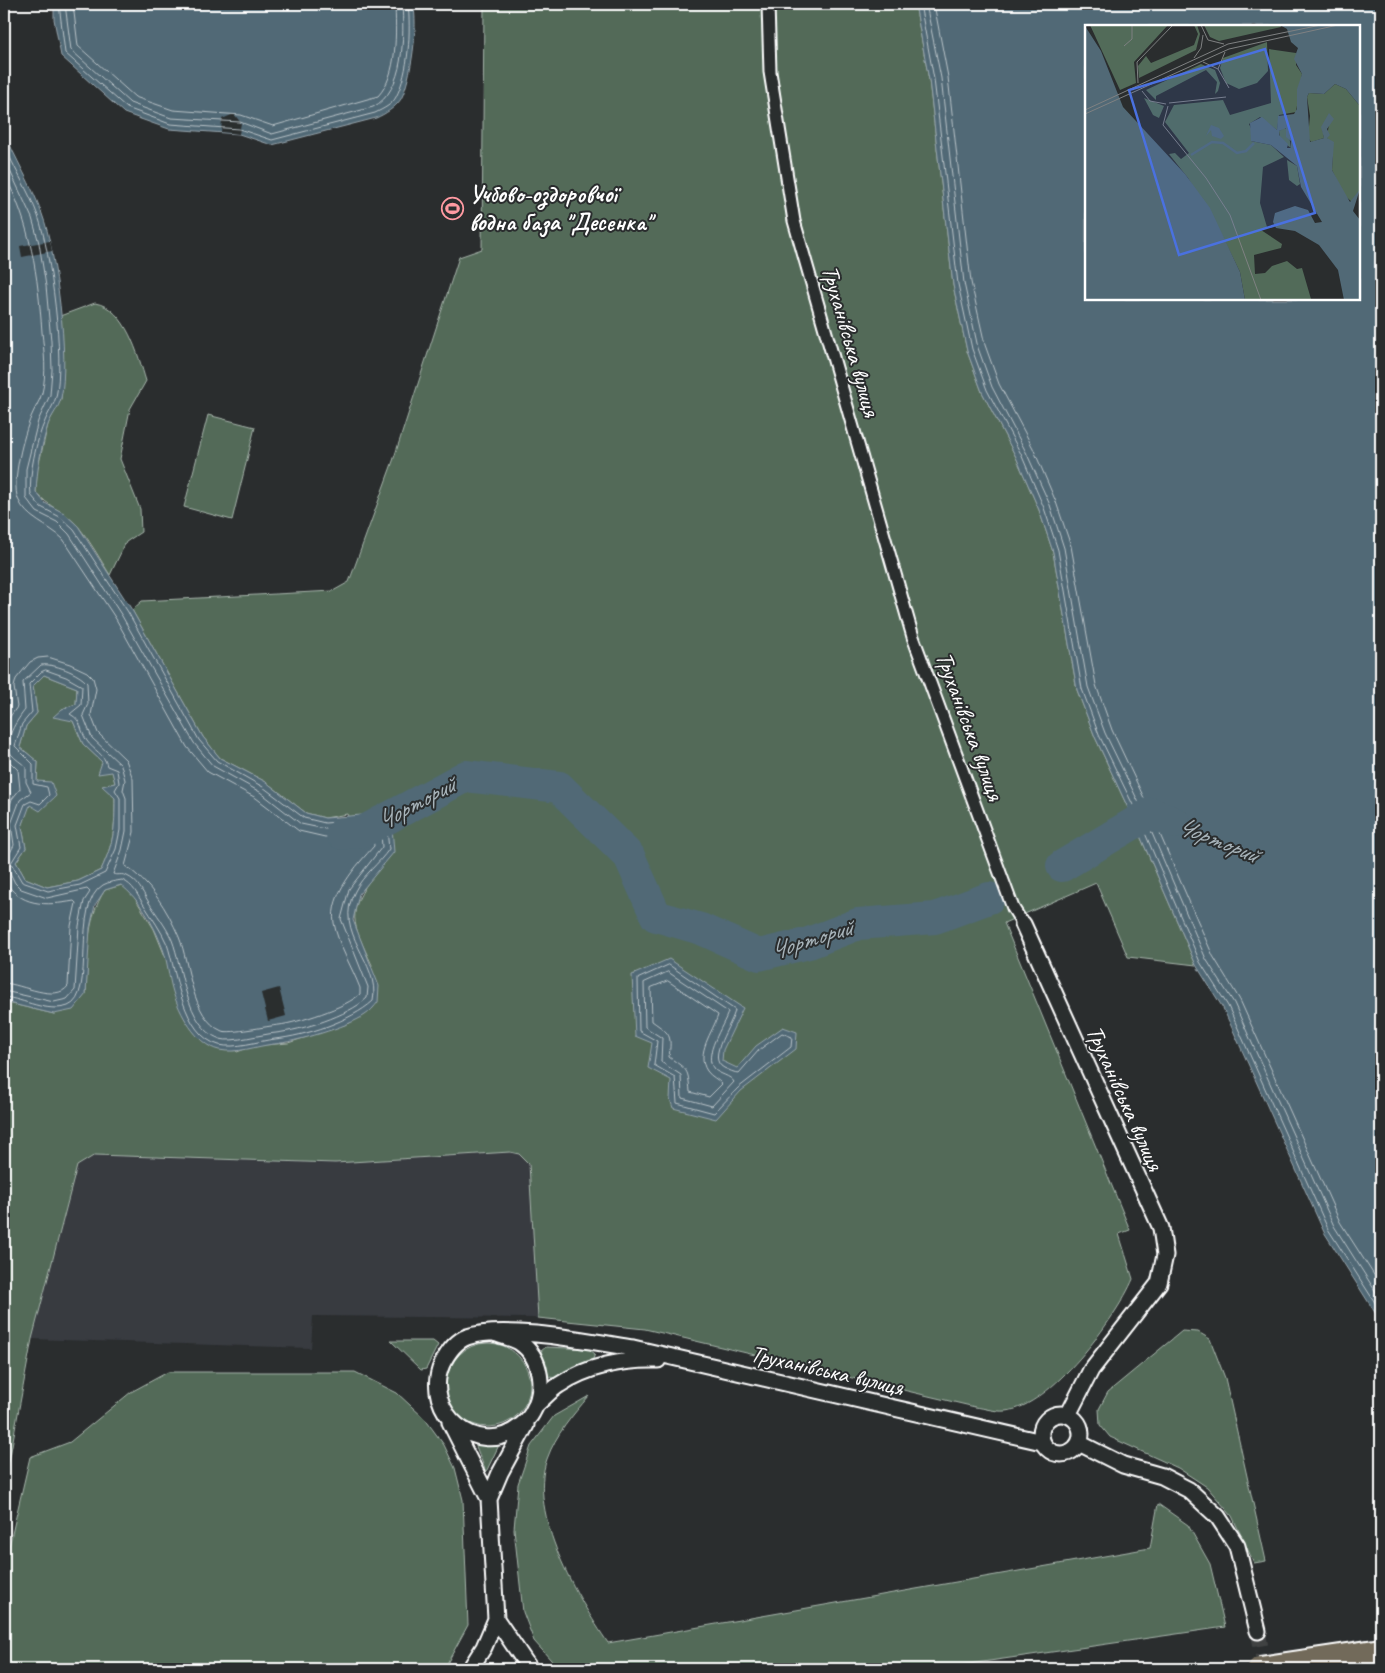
<svg xmlns="http://www.w3.org/2000/svg" width="1385" height="1673" font-family="Caveat,sans-serif">
<style>
.built{fill:#383b41}
.green{fill:#526b59;stroke:#a8b5ac}
.water{fill:#516976;stroke:#97a5ad;fill-rule:evenodd}
.pier{fill:#2a2d2e}
.lines{fill:none;stroke-linecap:round;stroke-linejoin:round}
.shore{stroke:#b9c3c8;stroke-width:1}
.river{stroke:#516976;stroke-width:32}
.minor-tunnel{stroke:#3f4243;stroke-width:15;stroke-dasharray:15 8;stroke-linecap:butt}
.pedestrian-casing{stroke:#fff;stroke-width:15}
.minor-casing{stroke:#fff;stroke-width:19}
.pedestrian{stroke:#2a2d2e;stroke-width:11}
.minor{stroke:#2a2d2e;stroke-width:15}
.primary-bridge-casing{stroke:#fff;stroke-width:28;stroke-linecap:butt}
.primary-bridge{stroke:#726b5a;stroke-width:24}
.labels{text-anchor:middle;dominant-baseline:central;stroke-width:4;stroke-linejoin:round;paint-order:stroke}
.poi-label{font-size:24px;font-weight:bold;fill:#fff;stroke:#2a2d2e;text-anchor:start}
.street-label{font-size:24px;fill:#fff;stroke:#2a2d2e}
.water-label{font-size:25px;font-style:italic;fill:#a8b4ba;stroke:#2a2d2e}
.inset-river{fill:none;stroke:#516976;stroke-width:2.5}
.inset-road{fill:none;stroke:#7f8182;stroke-width:1}
.view{fill:#4a71e0;fill-opacity:0.15;stroke:#4a71e0;stroke-width:2.5}
.inset-edge{fill:none;stroke:#fff;stroke-width:2.5}
</style>
<rect width="100%" height="100%" fill="#2a2d2e"/>
<filter id="ink" filterUnits="userSpaceOnUse"><feTurbulence type="fractalNoise" baseFrequency=".02" numOctaves="2"/><feDisplacementMap in="SourceGraphic" scale="10" xChannelSelector="R" yChannelSelector="G"/><feConvolveMatrix kernelMatrix="1 2 1 2 8 2 1 2 1" color-interpolation-filters="sRGB"/></filter>
<g filter="url(#ink)">
<path class="built" d="M 510,1152 L 519,1154 L 529,1163 L 538,1318 L 313,1316 L 311,1348 L 32,1339 L 77,1165 L 95,1155 L 335,1163 Z"/>
<path class="green" d="M 506,4 L 915,4 L 929,80 L 953,285 L 967,351 L 982,392 L 1016,457 L 1039,510 L 1053,552 L 1077,690 L 1095,737 L 1128,808 L 1196,965 L 1128,957 L 1096,883 L 1004,923 L 1130,1230 L 1119,1234 L 1133,1279 C 1117,1317 1050,1408 1005,1411 C 996,1412 984,1408 975,1407 L 645,1329 L 538,1318 L 529,1164 L 519,1154 L 510,1152 L 335,1163 L 95,1155 L 77,1166 L 32,1339 L 4,1488 L 4,1002 L 54,1014 L 86,994 C 88,959 85,920 105,890 L 122,885 L 133,895 L 154,929 L 165,956 L 237,1052 L 253,1046 L 288,1043 L 350,1023 L 372,965 C 352,922 345,913 375,873 L 347,814 L 325,818 L 306,813 L 266,782 L 220,758 L 203,737 L 132,610 L 142,601 L 333,591 L 349,582 L 393,461 L 459,257 L 482,249 L 484,5 Z
M 95,303 C 126,308 138,355 146,381 L 130,409 L 120,459 L 140,509 L 141,532 L 126,542 L 110,575 C 100,559 90,541 78,526 C 65,512 48,507 36,492 L 37,472 L 48,424 L 61,399 L 63,370 L 60,316 Z
M 208,415 L 255,427 L 232,520 L 184,507 Z
M 44,675 L 77,688 L 76,704 L 62,709 L 73,721 L 83,744 L 112,771 L 115,783 L 103,786 L 115,798 C 115,829 114,842 101,870 L 78,881 L 47,887 L 25,878 L 16,862 L 26,848 L 22,827 L 37,781 L 38,762 L 20,747 L 26,726 L 37,713 L 33,686 Z
M 1182,1331 L 1198,1332 L 1210,1339 L 1225,1378 L 1266,1561 L 1254,1563 L 1232,1516 L 1207,1487 L 1178,1468 L 1110,1437 L 1100,1425 L 1099,1409 L 1108,1392 Z
M 391,1341 L 433,1341 L 438,1345 L 426,1369 L 421,1370 Z
M446 1385a42 42 0 1 1 84 0a42 42 0 1 1-84 0Z
M 546,1347 L 589,1349 L 595,1354 L 593,1359 L 557,1378 L 549,1377 L 541,1351 Z
M 168,1372 L 355,1372 L 397,1393 L 425,1419 L 444,1445 L 455,1468 L 463,1500 L 468,1625 L 444,1669 L 4,1669 L 4,1568 L 30,1457 L 70,1442 L 131,1392 Z
M 589,1396 C 572,1416 556,1434 547,1459 C 527,1513 578,1599 608,1643 L 1150,1548 L 1158,1504 L 1188,1525 L 1210,1564 L 1225,1627 L 934,1669 L 559,1669 L 534,1641 L 523,1612 L 514,1529 L 518,1484 L 531,1446 L 554,1416 Z
M 475,1444 L 499,1445 L 486,1472 Z"/>
<path class="water" d="M 54,4 L 413,4 C 419,24 411,80 401,99 C 395,108 385,114 376,118 L 272,145 L 239,134 L 169,129 L 149,122 L 124,113 L 61,56 L 54,19 Z
M 915,4 L 1381,4 L 1381,1322 L 1324,1232 L 1223,1008 L 1196,965 L 1128,808 L 1095,737 L 1077,690 L 1053,552 L 1039,510 L 1016,457 L 982,392 L 967,351 L 953,285 L 929,80 ZM 1086,26 L 1359,26 L 1359,299 L 1086,299 Z
M 4,131 C 15,159 32,185 42,214 C 56,251 70,360 61,398 C 59,408 51,416 48,425 C 41,447 37,470 36,492 L 45,503 L 64,513 L 78,526 L 132,610 L 203,737 L 220,758 L 266,782 L 306,813 L 325,818 L 374,814 L 392,827 L 394,852 L 359,894 L 353,920 L 379,986 L 378,1002 C 374,1007 370,1012 365,1015 C 348,1027 295,1042 274,1044 C 255,1046 238,1054 219,1050 C 196,1045 179,1012 173,992 C 168,976 168,960 161,944 C 153,923 139,899 121,885 L 105,890 L 95,905 L 90,928 L 86,994 L 73,1010 L 54,1014 L 4,1002 ZM 44,675 L 77,688 L 76,704 L 62,709 L 53,717 L 73,721 L 83,744 L 102,762 L 98,774 L 112,772 L 115,783 L 102,786 L 115,798 C 115,829 114,842 101,870 L 78,881 L 47,887 L 25,878 L 16,862 L 26,848 L 22,827 L 30,805 L 40,811 L 56,796 L 51,782 L 37,781 L 38,762 L 20,747 L 26,726 L 37,713 L 33,686 Z
M 669,959 L 743,1008 L 723,1050 L 722,1061 L 737,1068 L 756,1046 L 783,1027 L 797,1032 L 796,1049 L 741,1091 L 716,1119 L 673,1108 L 670,1099 L 671,1080 L 648,1068 L 652,1043 L 635,1036 L 632,975 Z"/>
<path class="pier" d="M 234,114 L 241,123 L 239,134 L 221,132 L 222,119 Z
M 50,241 L 52,251 L 22,257 L 20,246 Z
M 279,988 L 286,1016 L 268,1021 L 261,993 Z"/>
<g class="lines">
<path class="shore" d="M 59,4 L 65,53 L 127,108 L 170,124 L 239,129 L 272,140 L 375,113 C 383,109 392,105 396,97 C 409,72 411,30 408,4
M 65,4 L 71,50 L 130,103 L 171,118 L 240,122 L 272,134 L 373,107 C 405,91 404,35 402,4
M 73,4 L 78,46 L 135,97 L 173,110 L 241,115 L 273,126 L 378,96 C 398,75 396,31 395,4
M 920,4 L 934,79 L 958,284 L 972,349 L 987,390 L 1021,454 L 1044,508 L 1058,550 L 1082,689 L 1099,735 L 1133,805 L 1200,962 L 1228,1006 L 1328,1229 L 1381,1312
M 926,4 L 941,78 L 964,283 L 978,348 L 992,387 L 1026,452 L 1050,505 L 1064,548 L 1088,687 L 1105,733 L 1139,803 L 1206,959 L 1234,1003 L 1334,1226 L 1381,1300
M 934,4 L 948,77 L 971,282 L 985,345 L 999,384 L 1033,448 L 1056,502 L 1071,546 L 1096,685 L 1112,730 L 1145,800 L 1213,956 L 1240,1000 L 1340,1222 L 1381,1286
M 4,144 C 14,169 29,191 38,216 C 51,253 65,359 56,397 C 54,405 48,413 45,421 C 37,438 28,476 31,495 L 41,507 L 60,517 L 74,530 L 128,612 L 199,740 L 217,761 L 263,787 L 304,818 L 325,823 L 373,819 L 387,830 L 389,849 C 379,864 363,875 355,891 C 332,933 381,962 373,1001 C 351,1021 305,1036 275,1039 C 258,1041 235,1049 219,1045 C 182,1035 177,973 167,944 C 161,930 152,918 144,905 C 137,895 134,885 122,880 C 116,881 108,882 103,885 C 70,905 97,996 68,1006 C 47,1013 24,999 4,997
M 4,158 L 32,218 L 39,243 L 46,286 L 51,341 L 52,370 L 50,395 L 38,421 L 26,469 L 26,498 L 37,512 L 57,522 L 69,534 L 122,616 L 194,743 L 213,766 L 260,792 L 301,824 L 325,829 L 371,825 L 381,833 L 382,847 L 349,889 L 341,919 L 368,987 L 367,998 C 348,1016 302,1030 276,1033 C 262,1034 232,1043 220,1039 C 185,1026 183,968 172,940 C 166,926 156,914 148,901 C 142,891 138,881 127,876 C 122,873 117,876 113,874 L 122,850 L 126,831 L 126,798 L 123,790 L 125,780 L 121,765 L 92,738 L 83,715 L 88,704 L 87,683 C 79,673 53,663 41,665 L 23,682 L 25,710 C 18,719 2,741 11,754 C 15,759 22,763 26,767 L 26,782 L 31,792 L 20,800 L 11,824 L 14,845 L 5,863 L 15,883 L 21,889 L 47,898 L 87,889 L 90,892 L 84,901 L 79,926 L 75,990 L 67,999 L 54,1002 L 4,991
M 4,174 C 31,224 38,276 42,332 C 44,351 47,374 42,393 C 40,401 34,409 31,417 C 24,434 11,482 18,499 C 26,519 49,525 63,539 L 116,619 L 187,747 L 208,772 L 256,798 L 299,831 L 325,837 L 367,833 L 373,837 L 374,846 C 357,865 329,895 334,923 C 338,945 352,967 360,988 L 360,994 C 347,1007 297,1023 279,1025 C 267,1026 230,1034 222,1031 C 191,1018 190,964 179,937 C 167,909 150,882 125,866 L 134,832 L 133,779 L 126,760 L 98,733 L 91,715 L 96,689 L 93,678 L 87,672 L 70,664 L 48,657 L 38,658 L 30,662 L 16,679 L 14,687 L 17,707 L 9,718 L 4,735
M 46,670 L 66,677 L 82,686 L 81,705 L 70,714 C 83,721 79,729 87,741 C 93,750 105,754 107,766 L 117,770 L 119,783 L 115,790 L 120,798 L 120,830 L 116,849 L 105,873 L 80,885 L 48,891 L 22,882 L 11,863 L 21,847 L 17,825 L 25,804 L 31,801 L 40,804 L 49,795 L 47,787 L 33,784 L 33,764 L 15,746 L 22,724 L 32,712 L 29,684 L 41,672 Z
M 4,756 L 18,770 L 20,789 L 12,799 L 4,823
M 4,879 C 19,907 46,906 74,901 L 76,903 L 71,926 L 68,986 C 56,1003 22,984 4,983
M 669,965 L 735,1010 C 733,1024 705,1058 724,1068 C 729,1070 734,1073 739,1073 L 759,1050 L 782,1033 L 792,1037 L 791,1047 L 738,1088 L 714,1113 L 677,1103 L 675,1077 L 654,1065 L 657,1041 L 639,1031 L 638,979 Z
M 668,972 L 728,1012 C 724,1026 702,1055 714,1069 C 720,1075 730,1075 734,1082 L 712,1106 L 682,1098 L 681,1075 L 661,1062 L 662,1038 L 645,1027 L 644,983 Z
M 668,981 L 718,1015 C 713,1032 695,1053 707,1071 C 711,1077 718,1079 722,1084 L 709,1097 L 690,1092 C 688,1068 688,1071 669,1057 C 672,1034 670,1034 652,1021 L 651,988 Z"/>
<path class="river" d="M 342,834 L 364,831 L 466,776 L 559,787 L 629,856 L 656,916 L 701,929 L 759,955 L 809,943 L 858,924 L 935,918 L 989,898
M 1062,866 L 1151,813 L 1175,823"/>
<path class="minor-tunnel" d="M 1258,1631 L 1265,1669"/>
<defs>
<path id="pedestrian" d="M 768,4 L 770,72 L 794,221 L 913,637 L 1013,908 L 1023,924"/>
<path id="minor" d="M 1023,924 L 1161,1228 L 1165,1255 L 1159,1283 L 1091,1370 L 1068,1415
M 494,1333 C 502,1336 512,1338 519,1342 C 543,1358 545,1391 532,1413 C 529,1419 524,1423 519,1427 C 478,1460 421,1411 442,1364 C 447,1354 456,1341 467,1337 C 503,1324 594,1342 633,1348 L 1042,1442
M 538,1403 C 545,1397 551,1390 559,1385 C 587,1366 624,1359 658,1360
M1041 1434a20 20 0 1 1 40 0a20 20 0 1 1-40 0Z
M 450,1422 L 489,1499 L 496,1619 L 484,1647 L 470,1669
M 1079,1443 L 1123,1465 L 1162,1476 L 1189,1490 L 1218,1517 L 1237,1546 L 1258,1631
M 489,1499 L 500,1473 L 526,1425
M 496,1619 L 530,1669"/>
</defs>
<use href="#pedestrian" class="pedestrian-casing"/>
<use href="#minor" class="minor-casing"/>
<use href="#pedestrian" class="pedestrian"/>
<use href="#minor" class="minor"/>
<defs>
<path id="primary-bridge" d="M 1260,1669 L 1381,1651"/>
</defs>
<use href="#primary-bridge" class="primary-bridge-casing"/>
<use href="#primary-bridge" class="primary-bridge"/>
</g>
</g>
<defs>
<symbol id="stadium-ring" viewBox="-11 -11 22 22"><circle r="9.5" fill="#2a2d2e" stroke="#ff9aa2" stroke-width="1.5"/><path d="M0-5a6.5 5 0 1 0 0 10a6.5 5 0 1 0 0-10ZM-3.5-1.8h7v3.6h-7Z" fill="#ff9aa2"/></symbol>
</defs>
<g fill-rule="evenodd">
<use href="#stadium-ring" x="440" y="196" width="25" height="25"/>
</g>
<g class="labels">
<g class="poi-label">
<text x="469" y="194">Учбово-оздоровчої<tspan x="469" dy="28">водна база "Десенка"</tspan></text>
</g>
<g class="street-label">
<text transform="translate(851 341) rotate(74)">Труханівська вулиця</text>
<text transform="translate(970 726) rotate(70)">Труханівська вулиця</text>
<text transform="translate(1125 1098) rotate(66)">Труханівська вулиця</text>
<text transform="translate(827 1370) rotate(13)">Труханівська вулиця</text>
</g>
<g class="water-label">
<text transform="translate(416 803) rotate(-28)">Чорторий</text>
<text transform="translate(1218 840) rotate(22)">Чорторий</text>
<text transform="translate(811 939) rotate(-17)">Чорторий</text>
</g>
</g>
<g transform="translate(1085 25)">
<rect width="275" height="275" fill="#2a2d2e"/>
<path d="M 5,0 L 83,0 L 49,37 L 51,58 L 35,65 ZM 109,0 L 112,0 L 115,9 L 111,25 L 54,53 L 53,41 L 61,31 L 66,38 L 109,20 L 113,9 ZM 119,0 L 195,0 L 196,2 L 134,16 L 125,12 ZM 182,17 L 183,46 L 172,58 L 154,64 L 141,58 L 135,43 L 138,33 ZM 184,24 L 211,28 L 211,40 L 217,49 L 211,87 L 194,90 L 192,105 L 175,92 L 164,99 L 168,108 L 166,116 L 186,120 L 199,132 L 178,142 L 175,178 L 182,202 L 176,205 L 197,219 L 196,223 L 169,230 L 170,249 L 180,248 L 187,241 L 202,236 L 212,244 L 217,243 L 226,274 L 160,275 L 155,247 L 136,208 L 103,153 L 84,129 L 90,128 L 96,134 L 104,128 L 80,97 L 89,80 L 138,75 L 145,90 L 186,78 ZM 116,39 L 130,45 L 135,58 L 133,66 L 130,69 L 132,57 L 121,45 L 71,71 L 71,75 L 61,65 ZM 250,59 L 261,64 L 275,81 L 275,164 L 267,177 L 259,170 L 247,145 L 248,124 L 242,113 L 245,91 L 237,102 L 239,113 L 226,117 L 223,112 L 225,91 L 222,72 L 224,68 L 239,69 ZM 59,73 L 79,81 L 74,93 L 68,90 ZM 199,103 L 203,104 L 206,123 L 195,115 L 194,106 ZM 202,135 L 212,141 L 215,159 L 212,161 L 204,155 Z" fill="#526b59"/>
<path d="M 195,0 L 275,0 L 275,81 L 261,64 L 250,59 L 239,69 L 224,68 L 222,72 L 225,117 L 239,113 L 236,102 L 244,88 L 249,94 L 242,104 L 245,110 L 242,113 L 249,117 L 247,145 L 265,177 L 275,164 L 268,186 L 275,195 L 275,275 L 259,275 L 253,245 L 234,220 L 210,206 L 191,203 L 188,197 L 190,188 L 210,181 L 223,185 L 230,198 L 237,197 L 216,162 L 212,141 L 186,120 L 166,116 L 165,98 L 177,92 L 192,105 L 193,91 L 209,89 L 212,84 L 212,64 L 217,49 L 209,34 L 213,23 L 206,17 L 202,4 ZM 201,103 L 201,112 L 206,116 L 206,123 L 202,123 L 203,119 L 194,110 L 194,106 ZM 0,1 L 16,26 L 38,82 L 100,149 L 125,183 L 155,247 L 160,275 L 0,275 ZM 126,100 L 134,103 L 139,111 L 136,114 L 127,111 L 126,105 L 121,111 Z" fill="#516976" fill-rule="evenodd"/>
<path class="inset-river" d="M 106,130 L 127,117 L 138,118 L 152,128 L 161,126 L 169,118"/>
<path class="inset-road" d="M 116,0 L 123,15 L 139,19M 39,21 L 47,14 L 47,0M 109,33 L 116,23 L 118,10M 118,37 L 133,44 L 144,63M 133,44 L 140,27M 53,58 L 52,37 L 88,0M 57,66 L 65,76 L 81,79M 84,78 L 141,72M 83,81 L 78,100 L 121,153 L 145,190 L 176,275M 0,85 L 143,19 L 236,0M 0,89 L 144,24 L 253,0"/>
<path class="view" d="M 180,24 L 230,188 L 94,230 L 44,65 Z"/>
<rect width="275" height="275" class="inset-edge"/>
</g>
<rect width="1385" height="1673" fill="none" stroke="#2a2d2e" stroke-width="20"/>
<rect x="10" y="10" width="1365" height="1653" fill="none" stroke="#fff" stroke-width="2" filter="url(#ink)"/>
</svg>
